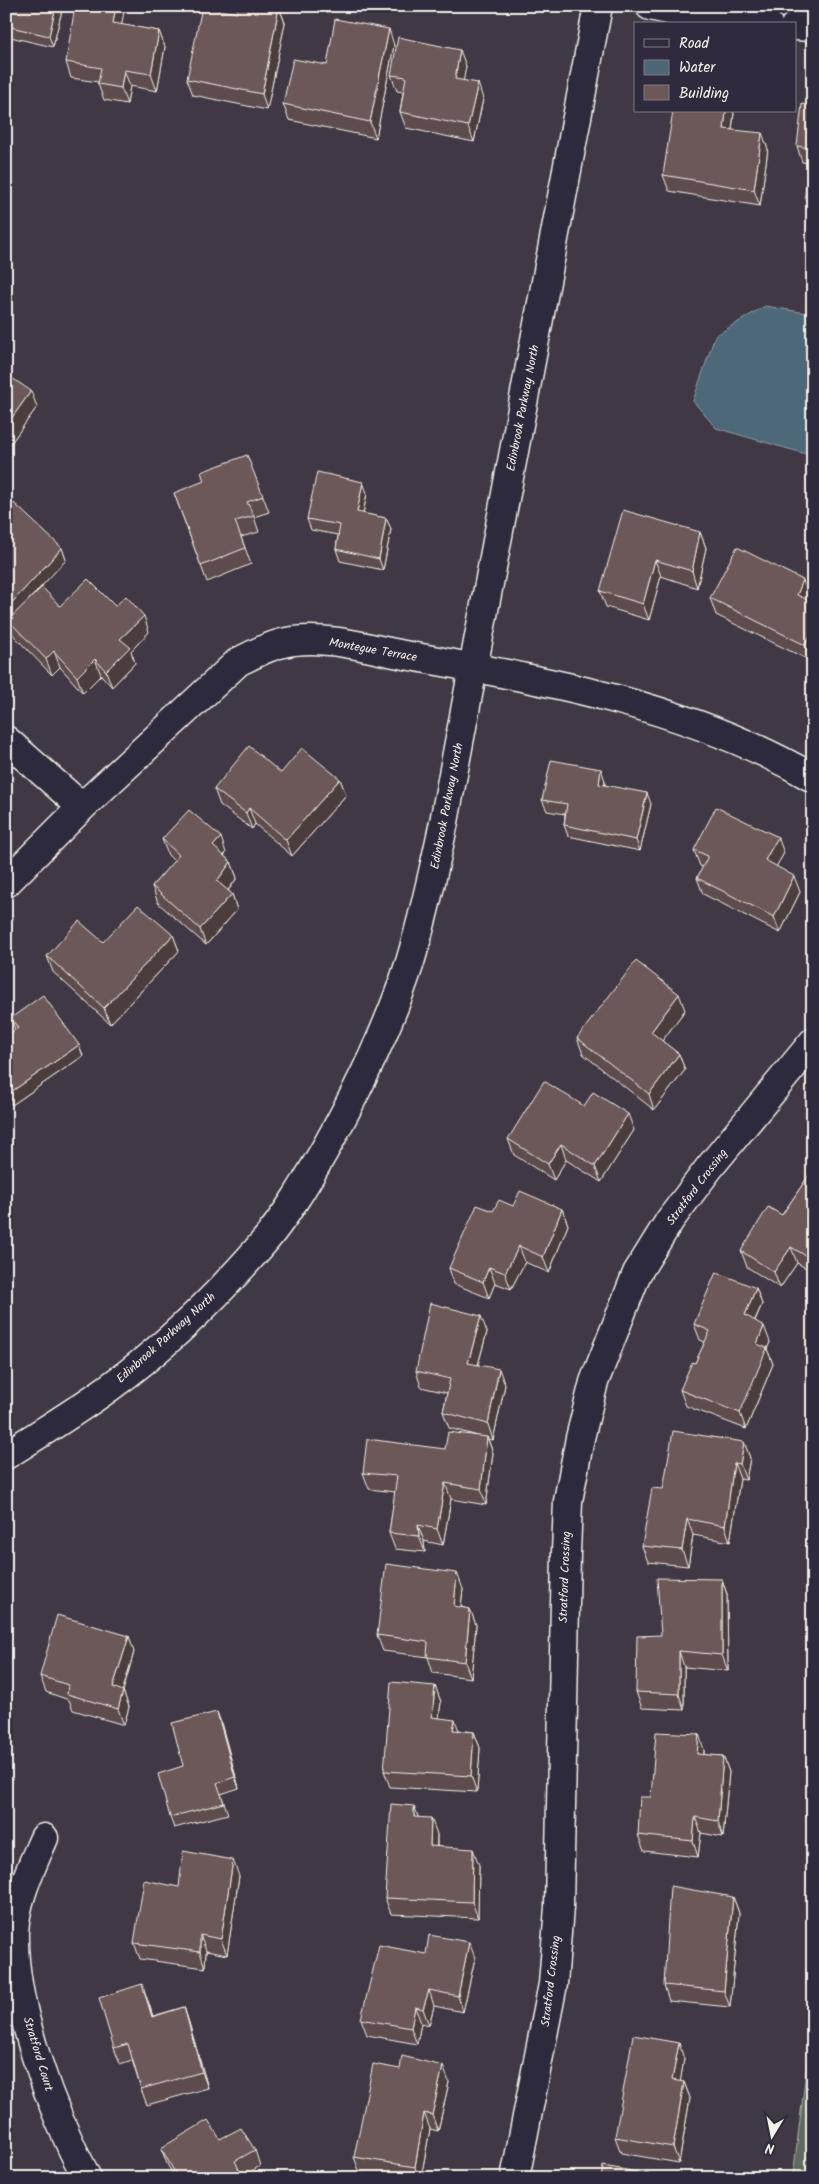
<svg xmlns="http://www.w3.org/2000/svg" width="819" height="2184" font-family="Kalam,sans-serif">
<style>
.green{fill:#5e6b60;stroke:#a9aea4}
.water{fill:#4e6778;stroke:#909ea5}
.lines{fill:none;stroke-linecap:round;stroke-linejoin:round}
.minor-casing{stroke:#f4f1e8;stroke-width:31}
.minor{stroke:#2f2a3d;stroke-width:28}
.wall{fill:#5d4c4d;stroke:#f4f1e8}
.shaded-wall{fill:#4c3e3e;stroke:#f4f1e8}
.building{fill:#6c5859;stroke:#f4f1e8}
.labels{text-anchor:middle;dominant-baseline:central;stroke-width:4;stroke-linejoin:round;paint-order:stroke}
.street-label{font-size:12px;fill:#f4f1e8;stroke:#2f2a3d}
</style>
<rect width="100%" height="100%" fill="#413845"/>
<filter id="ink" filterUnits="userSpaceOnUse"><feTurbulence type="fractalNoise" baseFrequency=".02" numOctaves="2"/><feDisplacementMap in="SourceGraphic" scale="10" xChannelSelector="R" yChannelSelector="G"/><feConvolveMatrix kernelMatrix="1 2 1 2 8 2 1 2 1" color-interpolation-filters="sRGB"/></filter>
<g filter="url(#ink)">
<path class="green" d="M 813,2015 L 813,2178 L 791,2178 L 794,2168 Z"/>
<path class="water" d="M 765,306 L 813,314 L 813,456 L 716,428 L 693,401 L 715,336 Z"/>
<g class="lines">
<defs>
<path id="minor" d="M 650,6 L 708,19 L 768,24
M 795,26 L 813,27
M 6,740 L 82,807
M 6,883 L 82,807 L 238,662 C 256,653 274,643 294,641 C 332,636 373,650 410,656 C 548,681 690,706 813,778
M 6,1455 C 41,1433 77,1411 110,1387 C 164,1348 213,1300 257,1250 C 285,1219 307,1181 328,1144 C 360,1086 390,1025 410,962 C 424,916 434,869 444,822 L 598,6
M 44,1838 C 31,1868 16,1898 14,1932 C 12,2006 52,2113 87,2178
M 515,2178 L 553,1984 L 559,1907 L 566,1553 L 568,1501 L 580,1438 L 594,1382 L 637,1273 L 670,1220 L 709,1168 L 813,1042"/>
</defs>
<use href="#minor" class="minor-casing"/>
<use href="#minor" class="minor"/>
</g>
<path class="wall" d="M 6,6 L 63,6 L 53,47 L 6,36 Z
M 279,7 L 285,23 L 267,110 L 193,95 L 187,79 L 237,13 Z
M 121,25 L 159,31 L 165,47 L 157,91 L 130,86 L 127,104 L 104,100 L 98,84 L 98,82 L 71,78 L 66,62 Z
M 394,45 L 376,138 L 289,120 L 283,104 L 327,65 Z
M 466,66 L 463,80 L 483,99 L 474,142 L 406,128 L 400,112 L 403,92 L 397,91 L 391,75 Z
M 813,106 L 813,213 L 811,213 L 805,197 L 808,163 L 802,162 L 797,146 Z
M 734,113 L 732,130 L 768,149 L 760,206 L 669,191 L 663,175 Z
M 6,374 L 37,407 L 11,443 L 6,440 Z
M 174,493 L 263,496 L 269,512 L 254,517 L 259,532 L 241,537 L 251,564 L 207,582 Z
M 367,493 L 363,514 L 386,518 L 391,529 L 383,570 L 340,561 L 336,549 L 338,535 L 311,530 L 307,519 Z
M 6,511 L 62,548 L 66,560 L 32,596 L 60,606 L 115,606 L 149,632 L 131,651 L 135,663 L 112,687 L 101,675 L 83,693 L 60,667 L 52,675 L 14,636 L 8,620 L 9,619 L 6,617 Z
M 700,532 L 706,548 L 697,588 L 661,576 L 649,620 L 606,607 L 600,591 Z
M 803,580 L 809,597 L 808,600 L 811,661 L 716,615 L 710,598 Z
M 281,773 L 340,779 L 346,795 L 292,856 L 255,824 L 252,829 L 220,805 L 214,789 Z
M 605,781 L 605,785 L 651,804 L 640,851 L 568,836 L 564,825 L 565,814 L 547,811 L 542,800 Z
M 162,839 L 226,853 L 224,856 L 231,862 L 237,878 L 228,891 L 232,894 L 237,910 L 206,945 L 158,903 L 152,886 L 174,861 L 168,855 Z
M 694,850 L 784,853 L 776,866 L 800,892 L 780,933 L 703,894 L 697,878 L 703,867 L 700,866 Z
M 173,935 L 179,951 L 110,1024 L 53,972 L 47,956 L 103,942 Z
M 685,1010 L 662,1041 L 679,1054 L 685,1070 L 654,1110 L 583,1054 L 577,1038 Z
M 11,1018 L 79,1045 L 83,1056 L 12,1105 L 6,1097 L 6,1036 L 15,1030 Z
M 584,1106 L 634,1130 L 601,1182 L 566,1160 L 554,1180 L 514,1155 L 508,1139 Z
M 813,1169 L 813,1272 L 797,1263 L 780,1288 L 747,1267 L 741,1251 L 782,1215 Z
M 513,1206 L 562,1209 L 568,1225 L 549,1273 L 525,1262 L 511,1289 L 495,1283 L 489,1298 L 454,1284 L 449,1268 L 493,1211 Z
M 756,1288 L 762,1304 L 755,1321 L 770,1342 L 767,1349 L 773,1364 L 746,1429 L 686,1406 L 680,1390 L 695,1363 L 705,1342 L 700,1340 L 694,1324 Z
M 487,1332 L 478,1365 L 505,1385 L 493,1440 L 488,1439 L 493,1453 L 486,1505 L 451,1499 L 443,1545 L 424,1541 L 425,1552 L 395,1549 L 389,1533 L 395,1492 L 369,1489 L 363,1473 L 445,1449 L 478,1436 L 449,1428 L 443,1412 L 447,1393 L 421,1387 L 416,1371 Z
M 744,1442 L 750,1458 L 746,1480 L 740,1479 L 730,1542 L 693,1535 L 688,1566 L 648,1562 L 642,1546 L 663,1489 Z
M 722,1579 L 727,1595 L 728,1671 L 684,1667 L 684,1710 L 642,1708 L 636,1692 L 661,1635 Z
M 463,1589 L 461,1607 L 470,1609 L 476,1625 L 471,1678 L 433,1673 L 428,1657 L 383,1651 L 377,1635 Z
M 134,1652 L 123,1691 L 129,1707 L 124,1725 L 73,1710 L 69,1700 L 46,1692 L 40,1676 Z
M 6,1665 L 9,1673 L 6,1674 Z
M 435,1686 L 441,1702 L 439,1718 L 459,1730 L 474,1732 L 480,1748 L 477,1792 L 390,1787 L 384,1771 Z
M 217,1712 L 221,1723 L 239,1788 L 221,1794 L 228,1814 L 174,1828 L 170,1817 L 183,1766 Z
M 704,1750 L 704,1755 L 723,1756 L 729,1772 L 723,1837 L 701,1833 L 698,1857 L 644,1851 L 638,1835 L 651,1797 Z
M 414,1806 L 418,1817 L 437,1834 L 437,1846 L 479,1865 L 478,1918 L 391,1914 L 385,1898 Z
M 239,1876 L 227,1955 L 206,1951 L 205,1968 L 140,1959 L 134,1943 L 179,1887 Z
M 733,1897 L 739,1913 L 730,2007 L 669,2001 L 664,1985 Z
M 426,1954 L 475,1958 L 463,2012 L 434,2006 L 429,2025 L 421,2023 L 417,2044 L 367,2035 L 361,2019 Z
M 148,2001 L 153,2016 L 184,2007 L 189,2023 L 208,2088 L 147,2105 L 141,2089 L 132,2060 L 120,2064 L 114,2048 Z
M 684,2059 L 680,2082 L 684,2082 L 690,2098 L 679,2163 L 621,2153 L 615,2137 Z
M 449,2082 L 438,2131 L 430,2129 L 421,2178 L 389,2178 L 360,2173 L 354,2157 Z
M 220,2139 L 255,2150 L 260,2166 L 243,2176 L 243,2178 L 175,2178 L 167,2164 L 161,2148 Z"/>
<path class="shaded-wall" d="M 56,6 L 63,6 L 53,47 L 49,36 Z
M 116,6 L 125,6 L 119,39 L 113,23 Z
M 279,7 L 285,23 L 267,110 L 262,94 Z
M 389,29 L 394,45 L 376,138 L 370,122 Z
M 159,31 L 165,47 L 157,91 L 151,74 Z
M 460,50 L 466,66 L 461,95 L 455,79 Z
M 124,70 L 130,86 L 127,104 L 121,88 Z
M 478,83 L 483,99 L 474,142 L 468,126 Z
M 726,111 L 733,111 L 734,113 L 730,145 L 724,129 Z
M 762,133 L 768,149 L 760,206 L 754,190 Z
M 31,391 L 37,407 L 11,443 L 6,429 L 6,426 Z
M 363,482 L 367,493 L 361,524 L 357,512 Z
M 386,518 L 391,529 L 383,570 L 379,559 Z
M 700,532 L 706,548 L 697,588 L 692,571 Z
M 62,548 L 66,560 L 10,620 L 6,609 Z
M 655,560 L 661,576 L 649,620 L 643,604 Z
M 803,580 L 809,597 L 802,611 L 797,595 Z
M 144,616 L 149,632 L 131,651 L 135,663 L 112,687 L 106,671 L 120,639 Z
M 813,631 L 813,658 L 811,661 L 805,645 Z
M 54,651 L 60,667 L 52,675 L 46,659 Z
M 95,659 L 101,675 L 83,693 L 77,677 Z
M 601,769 L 605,781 L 603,795 L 599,784 Z
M 340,779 L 346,795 L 292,856 L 286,840 Z
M 647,793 L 651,804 L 640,851 L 636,840 Z
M 249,808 L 255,824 L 252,829 L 246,813 Z
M 221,837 L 226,853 L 218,862 L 213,846 Z
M 778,837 L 784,853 L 771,876 L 765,860 Z
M 231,862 L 237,878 L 223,897 L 217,881 Z
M 794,876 L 800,892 L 780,933 L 774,917 Z
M 232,894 L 237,910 L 206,945 L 200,929 Z
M 173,935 L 179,951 L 110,1024 L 104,1008 Z
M 679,994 L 685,1010 L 657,1048 L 651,1032 Z
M 79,1045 L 83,1056 L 12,1105 L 8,1094 Z
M 679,1054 L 685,1070 L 654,1110 L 649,1094 Z
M 628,1114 L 634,1130 L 601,1182 L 595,1166 Z
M 561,1144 L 566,1160 L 554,1180 L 548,1164 Z
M 562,1209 L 568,1225 L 549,1273 L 543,1257 Z
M 519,1246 L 525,1262 L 511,1289 L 505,1273 Z
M 791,1247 L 797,1263 L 780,1288 L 774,1272 Z
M 489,1267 L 495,1283 L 489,1298 L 483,1282 Z
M 756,1288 L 762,1304 L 750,1331 L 745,1315 Z
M 481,1316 L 487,1332 L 474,1379 L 468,1363 Z
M 764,1326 L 770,1342 L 767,1349 L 773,1364 L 746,1429 L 740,1413 L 757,1344 Z
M 499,1369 L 505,1385 L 493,1440 L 488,1424 Z
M 487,1437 L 493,1453 L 486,1505 L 481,1489 Z
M 744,1442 L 750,1458 L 746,1480 L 740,1464 Z
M 734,1463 L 740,1479 L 730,1542 L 725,1526 Z
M 445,1483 L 451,1499 L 443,1545 L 437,1529 Z
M 687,1519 L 693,1535 L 688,1566 L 682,1550 Z
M 418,1525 L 424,1541 L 425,1552 L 419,1536 Z
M 457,1573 L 463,1589 L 459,1622 L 454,1606 Z
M 722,1579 L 727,1595 L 728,1671 L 722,1655 Z
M 470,1609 L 476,1625 L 471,1678 L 465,1662 Z
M 129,1636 L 134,1652 L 119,1703 L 113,1687 Z
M 679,1651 L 684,1667 L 684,1710 L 679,1694 Z
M 435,1686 L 441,1702 L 437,1733 L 432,1717 Z
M 123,1691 L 129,1707 L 124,1725 L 118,1709 Z
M 217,1712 L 221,1723 L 239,1788 L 235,1777 Z
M 455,1720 L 461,1736 L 453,1730 Z
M 474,1732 L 480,1748 L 477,1792 L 471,1776 Z
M 699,1734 L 704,1750 L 703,1770 L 697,1754 Z
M 723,1756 L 729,1772 L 723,1837 L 718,1821 Z
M 414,1806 L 420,1822 L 414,1817 Z
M 695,1817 L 701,1833 L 698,1857 L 693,1841 Z
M 431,1818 L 437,1834 L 436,1862 L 430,1846 Z
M 473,1849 L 479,1865 L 478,1918 L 472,1902 Z
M 233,1860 L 239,1876 L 227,1955 L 221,1939 Z
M 733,1897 L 739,1913 L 730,2007 L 724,1991 Z
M 200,1935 L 206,1951 L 205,1968 L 200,1952 Z
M 469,1942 L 475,1958 L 463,2012 L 458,1996 Z
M 142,1984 L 148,2001 L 158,2033 L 152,2017 Z
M 429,1990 L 434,2006 L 429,2025 L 423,2009 Z
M 184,2007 L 189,2023 L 208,2088 L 202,2072 Z
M 415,2007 L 421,2023 L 417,2044 L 411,2028 Z
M 679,2043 L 684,2059 L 678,2096 L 672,2080 Z
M 443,2066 L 449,2082 L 438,2131 L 432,2115 Z
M 684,2082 L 690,2098 L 679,2163 L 673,2147 Z
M 424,2113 L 430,2129 L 421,2178 L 418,2178 L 415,2167 Z"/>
<path class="building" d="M 6,6 L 56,6 L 49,36 L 6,26 Z
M 75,6 L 116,6 L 113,23 L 159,31 L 151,74 L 124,70 L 121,88 L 98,84 L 101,68 L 66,62 Z
M 238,6 L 274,6 L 279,7 L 262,94 L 187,79 L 202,7 L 237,13 Z
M 335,19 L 389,29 L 370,122 L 283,104 L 293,59 L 327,65 Z
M 398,37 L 460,50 L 455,79 L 478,83 L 468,126 L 400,112 L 406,77 L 391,75 Z
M 802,104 L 813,106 L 813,198 L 805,197 L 809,148 L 797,146 Z
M 673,111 L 726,111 L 724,129 L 762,133 L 754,190 L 663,175 Z
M 6,374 L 31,391 L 6,426 Z
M 247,455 L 263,496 L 247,502 L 254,516 L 235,521 L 245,548 L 201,566 L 174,493 L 204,481 L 201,472 Z
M 317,472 L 363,482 L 357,512 L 386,518 L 379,559 L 336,549 L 340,525 L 307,519 Z
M 14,503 L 62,548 L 6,609 L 6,511 Z
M 623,510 L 700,532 L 692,571 L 655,560 L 643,604 L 600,591 Z
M 737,547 L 803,580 L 797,595 L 813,602 L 813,631 L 805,645 L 710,598 Z
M 88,579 L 115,606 L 126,596 L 144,616 L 120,639 L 130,647 L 106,671 L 95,659 L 77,677 L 54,651 L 46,659 L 8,620 L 42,587 L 60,606 Z
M 249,746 L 281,773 L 302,748 L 340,779 L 286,840 L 249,808 L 246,813 L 214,789 Z
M 551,760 L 601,769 L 599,784 L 647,793 L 636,840 L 564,825 L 567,804 L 542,800 Z
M 716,807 L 778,837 L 765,860 L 794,876 L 774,917 L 697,878 L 708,856 L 694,850 Z
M 189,810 L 221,837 L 213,846 L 231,862 L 217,881 L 232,894 L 200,929 L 152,886 L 179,855 L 162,839 Z
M 138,905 L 173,935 L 104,1008 L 47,956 L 79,921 L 103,942 Z
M 636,961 L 679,994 L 651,1032 L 679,1054 L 649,1094 L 577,1038 Z
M 43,995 L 79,1045 L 8,1094 L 6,1091 L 6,1036 L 18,1028 L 11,1018 Z
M 544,1081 L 584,1106 L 593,1092 L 628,1114 L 595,1166 L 561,1144 L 548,1164 L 508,1139 Z
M 813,1169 L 813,1260 L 791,1247 L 774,1272 L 741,1251 L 768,1207 L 782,1215 Z
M 520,1191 L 562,1209 L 543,1257 L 519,1246 L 505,1273 L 489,1267 L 483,1282 L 449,1268 L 477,1205 L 493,1211 L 499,1200 L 513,1206 Z
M 716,1272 L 756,1288 L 745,1315 L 764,1326 L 757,1344 L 767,1348 L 740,1413 L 680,1390 L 692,1362 L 695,1363 L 710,1331 L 694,1324 Z
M 430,1303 L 481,1316 L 468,1363 L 499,1369 L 488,1424 L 443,1412 L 450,1379 L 416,1371 Z
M 673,1431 L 744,1442 L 740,1464 L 734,1463 L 725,1526 L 687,1519 L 682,1550 L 642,1546 L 652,1488 L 663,1489 Z
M 448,1432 L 487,1437 L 481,1489 L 445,1483 L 437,1529 L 418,1525 L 419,1536 L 389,1533 L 397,1476 L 363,1473 L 367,1439 L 445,1449 Z
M 386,1564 L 457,1573 L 454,1606 L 470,1609 L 465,1662 L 427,1657 L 428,1642 L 377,1635 Z
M 657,1578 L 722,1579 L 722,1655 L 679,1651 L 679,1694 L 636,1692 L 637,1636 L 661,1635 Z
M 57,1615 L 129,1636 L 113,1687 L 123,1691 L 118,1709 L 67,1694 L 68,1685 L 40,1676 Z
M 391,1682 L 435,1686 L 432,1717 L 455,1720 L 453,1730 L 474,1732 L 471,1776 L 384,1771 Z
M 217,1712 L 235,1777 L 217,1783 L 224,1803 L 170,1817 L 158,1774 L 183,1766 L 172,1723 Z
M 656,1732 L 699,1734 L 697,1754 L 723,1756 L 718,1821 L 695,1817 L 693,1841 L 638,1835 L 640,1797 L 651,1797 Z
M 391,1804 L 414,1806 L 414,1817 L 431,1818 L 430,1846 L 473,1849 L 472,1902 L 385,1898 Z
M 183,1851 L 233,1860 L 221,1939 L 200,1935 L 200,1952 L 134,1943 L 144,1880 L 179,1887 Z
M 670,1886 L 733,1897 L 724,1991 L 664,1985 Z
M 429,1935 L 469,1942 L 458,1996 L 429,1990 L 423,2009 L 415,2007 L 411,2028 L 361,2019 L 379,1945 L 426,1954 Z
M 142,1984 L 152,2017 L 184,2007 L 202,2072 L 141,2089 L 128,2044 L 114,2048 L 99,1998 Z
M 633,2035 L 679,2043 L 672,2080 L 684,2082 L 673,2147 L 615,2137 Z
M 402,2056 L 443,2066 L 432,2115 L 424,2113 L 415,2167 L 354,2157 L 373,2064 L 400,2069 Z
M 208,2120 L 220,2139 L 241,2128 L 255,2150 L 235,2161 L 243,2178 L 178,2178 L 161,2148 Z
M 603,2166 L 649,2174 L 648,2178 L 601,2178 Z"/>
</g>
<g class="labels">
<g class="street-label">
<text transform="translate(523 408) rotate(-79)">Edinbrook Parkway North</text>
<text transform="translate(373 650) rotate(10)">Montegue Terrace</text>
<text transform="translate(447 806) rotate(-79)">Edinbrook Parkway North</text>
<text transform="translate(697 1187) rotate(-53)">Stratford Crossing</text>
<text transform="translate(166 1338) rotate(-42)">Edinbrook Parkway North</text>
<text transform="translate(565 1577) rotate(-88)">Stratford Crossing</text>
<text transform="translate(551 1981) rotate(-83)">Stratford Crossing</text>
<text transform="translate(38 2054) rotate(73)">Stratford Court</text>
</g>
</g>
<rect width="819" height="2184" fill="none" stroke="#2f2a3d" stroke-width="25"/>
<rect x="12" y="12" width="794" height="2159" fill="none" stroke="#f4f1e8" stroke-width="2" filter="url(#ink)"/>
<rect x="634" y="22" width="162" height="90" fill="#2f2a3d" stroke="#7e7a81"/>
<rect x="644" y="39" width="25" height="8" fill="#2f2a3d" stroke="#7e7a81"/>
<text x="679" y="48" font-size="15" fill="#f4f1e8">Road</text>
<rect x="644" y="60" width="25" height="15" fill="#4e6778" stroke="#7e7a81"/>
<text x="679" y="72" font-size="15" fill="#f4f1e8">Water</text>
<rect x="644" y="85" width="25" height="15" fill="#6c5859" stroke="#7e7a81"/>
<text x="679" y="98" font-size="15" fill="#f4f1e8">Building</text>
<g transform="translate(772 2136) rotate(190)" stroke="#2f2a3d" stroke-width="4" paint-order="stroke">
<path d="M0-4L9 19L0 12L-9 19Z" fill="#f4f1e8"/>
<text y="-8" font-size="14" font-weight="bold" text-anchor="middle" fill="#f4f1e8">N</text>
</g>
</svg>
